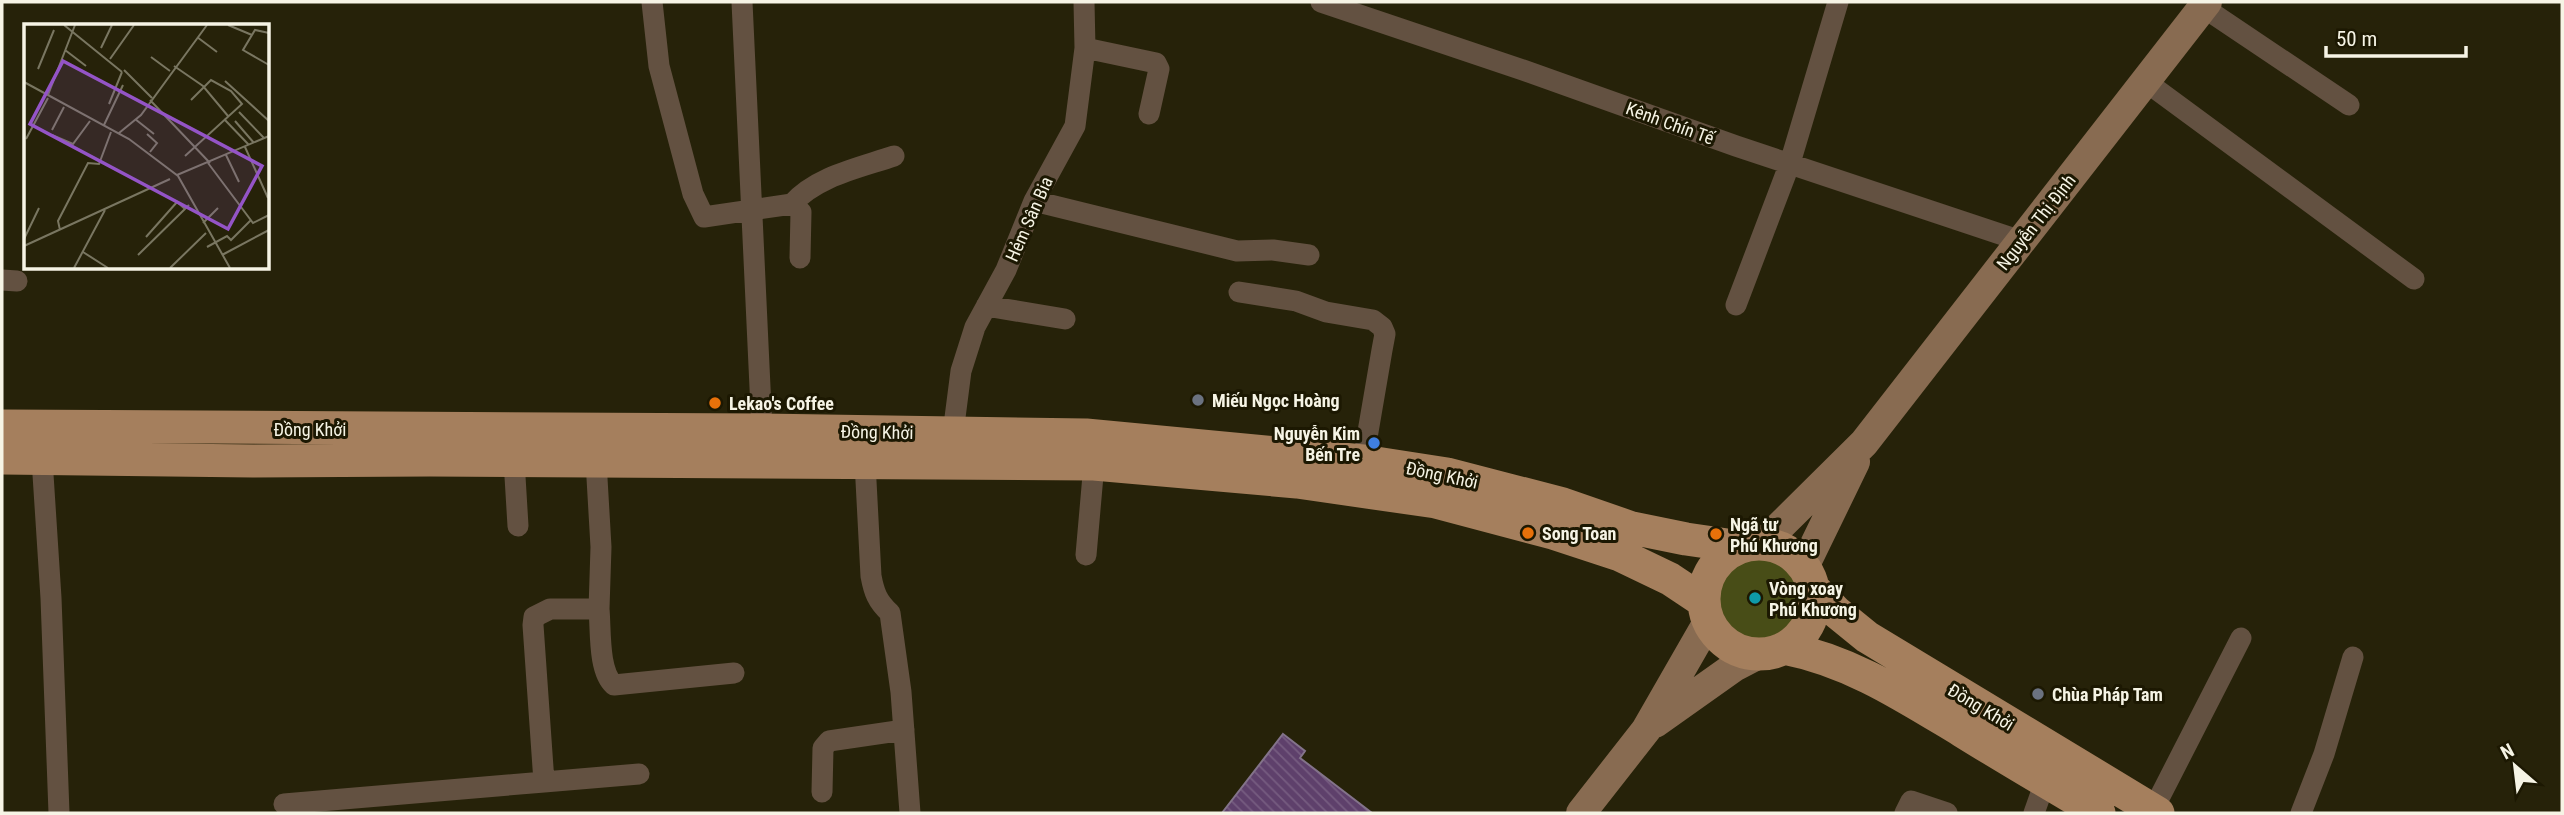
<svg xmlns="http://www.w3.org/2000/svg" width="2564" height="815" font-family="'Roboto Condensed',sans-serif">
<style>
.green{fill:#484d17}
.building{fill:url(#building-back-hatch);stroke:#83738a;stroke-width:2}
.lines{fill:none;stroke-linecap:round;stroke-linejoin:round}
.street{stroke:#635141;stroke-width:21}
.secondary{stroke:#886b51;stroke-width:30}
.primary{stroke:#a57f5d;stroke-width:33}
.worship-dot{fill:#6b7280;stroke:#1c1802;stroke-width:2.5}
.food-dot{fill:#e8710a;stroke:#1c1802;stroke-width:2.5}
.shop-dot{fill:#3f7fe0;stroke:#1c1802;stroke-width:2.5}
.culture-dot{fill:#0f9aa8;stroke:#1c1802;stroke-width:2.5}
.labels{text-anchor:middle;dominant-baseline:central;stroke-width:6;stroke-linejoin:round;paint-order:stroke}
.street-label{font-size:18px;fill:#f6f4e5;stroke:#1c1802}
.poi-label{font-size:18px;font-weight:bold;fill:#f6f4e5;stroke:#1c1802;text-anchor:start}
.inset-road{fill:none;stroke:#797661;stroke-width:2}
.view{fill:#9454c7;fill-opacity:0.15;stroke:#9454c7;stroke-width:3.5}
.inset-edge{fill:none;stroke:#f6f4e5;stroke-width:3.5}
</style>
<defs>
<pattern id="building-back-hatch" width="6" height="6" patternUnits="userSpaceOnUse" patternTransform="scale(1.75)"><rect width="6" height="6" fill="#5e406b"/><path d="M-1 5l2 2M0 0l6 6M5-1l2 2" fill="none" stroke="#765c80"/></pattern>
</defs>
<rect width="100%" height="100%" fill="#262209"/>
<path class="green" d="M1718 600a41 41 0 1 1 82 0a41 41 0 1 1-82 0Z"/>
<path class="building" d="M 1283,734 L 1305,751 L 1300,758 L 1372,813 L 1222,813 Z"/>
<g class="lines">
<path class="street" d="M 652,2 L 659,66 L 693,194 L 704,217 L 792,204 L 801,212 L 800,258
M 742,2 L 762,430
M 1321,2 L 1523,70 L 1736,146 L 2021,241
M 2203,7 L 2349,105
M 1085,48 L 1156,63 L 1159,69 L 1149,114
M 2145,81 L 2414,279
M 1034,201 L 1237,251 L 1273,250 L 1309,255
M 792,204 C 817,176 859,168 894,156
M 2,280 L 17,281
M 1239,292 L 1296,301 L 1326,312 L 1373,320 L 1382,327 L 1385,334 L 1382,350 L 1363,461
M 1736,305 L 1790,163 L 1838,2
M 986,306 L 1065,319
M 953,433 L 961,371 L 975,327 L 1006,270 L 1034,201 L 1075,126 L 1085,48 L 1084,2
M 42,459 L 51,598 L 59,813
M 514,460 L 518,526
M 865,462 L 871,576 C 874,592 877,601 890,613 L 901,692 L 910,813
M 1086,555 L 1094,464
M 599,609 C 601,630 598,671 614,685 L 734,673
M 544,782 L 639,774
M 822,792 L 823,748 L 829,741 L 904,730
M 284,804 L 544,782 L 533,625 L 534,617 L 550,609 L 599,609 L 601,547 L 596,461
M 2153,810 L 2241,638
M 1905,813 L 1911,801 L 1947,813
M 2034,813 L 2045,782
M 2301,813 L 2324,754 L 2353,657"/>
<path class="secondary" d="M 1762,544 L 1864,443 L 2207,2
M 1804,567 L 1855,462
M 1655,723 L 1734,667 L 1759,654
M 1581,813 L 1646,730 L 1708,622"/>
<path class="primary" d="M 2,426 L 762,430 L 1086,435 L 1363,461 L 1447,474 L 1563,504 L 1632,528 L 1686,539 L 1741,547
M 2,458 L 253,461 L 430,460 L 1094,464 L 1297,482 L 1436,502 L 1553,533 L 1620,555 L 1670,579 L 1703,601
M1704 599a55 55 0 1 1 110 0a55 55 0 1 1-110 0Z
M 1813,588 L 1835,611 L 1867,637 L 2158,813
M 1784,648 C 1851,661 1904,696 1962,731 C 2007,759 2053,786 2099,813"/>
</g>
<g class="worship-dot">
<circle cx="1198" cy="400" r="7"/>
<circle cx="2038" cy="694" r="7"/>
</g>
<g class="food-dot">
<circle cx="715" cy="403" r="7"/>
<circle cx="1528" cy="533" r="7"/>
<circle cx="1716" cy="534" r="7"/>
</g>
<circle class="shop-dot" cx="1374" cy="443" r="7"/>
<circle class="culture-dot" cx="1755" cy="598" r="7"/>
<g class="labels">
<g class="street-label">
<text transform="translate(1670 123) rotate(20)">Kênh Chín Tế</text>
<text transform="translate(1029 219) rotate(-66)">Hẻm Sân Bia</text>
<text transform="translate(2036 222) rotate(-52)">Nguyễn Thị Định</text>
<text x="310" y="429">Đồng Khởi</text>
<text transform="translate(877 432) rotate(1)">Đồng Khởi</text>
<text transform="translate(1442 475) rotate(12)">Đồng Khởi</text>
<text transform="translate(1981 707) rotate(31)">Đồng Khởi</text>
</g>
<g class="poi-label">
<text x="1212" y="400">Miếu Ngọc Hoàng</text>
<text x="729" y="403">Lekao's Coffee</text>
<text x="1360" y="433" text-anchor="end">Nguyễn Kim<tspan x="1360" dy="21">Bến Tre</tspan></text>
<text x="1730" y="524">Ngã tư<tspan x="1730" dy="21">Phú Khương</tspan></text>
<text x="1542" y="533">Song Toan</text>
<text x="1769" y="588">Vòng xoay<tspan x="1769" dy="21">Phú Khương</tspan></text>
<text x="2052" y="694">Chùa Pháp Tam</text>
</g>
</g>
<g transform="translate(24 24)">
<rect width="245" height="245" fill="#262209"/>
<path class="inset-road" d="M 40,1 L 98,48M 204,1 L 228,11M 245,9 L 231,6 L 219,26 L 245,41M 173,13 L 193,28M 77,24 L 88,1M 41,26 L 62,42M 127,33 L 146,47M 86,35 L 110,1M 150,42 L 179,62 L 204,92M 14,45 L 30,6M 100,46 L 128,74M 201,57 L 245,97M 0,58 L 105,115 L 154,152 L 206,244M 24,71 L 51,1M 126,76 L 186,139M 85,80 L 98,48M 215,88 L 240,114M 111,95 L 130,110M 200,95 L 225,121M 211,97 L 230,119M 80,101 L 99,61M 28,106 L 40,83M 95,109 L 117,91 L 183,1M 123,110 L 133,119 L 126,128M 28,111 L 49,120 L 66,97M 2,115 L 24,74M 221,123 L 244,174M 202,131 L 215,158M 161,132 L 218,80 L 207,67 L 187,56 L 167,76M 184,139 L 229,199 L 245,191M 153,151 L 245,112M 179,199 L 194,184M 36,206 L 34,197 L 64,139 L 75,140 L 87,108M 122,213 L 153,178 L 161,185M 0,215 L 15,184M 0,222 L 146,155M 183,223 L 203,212 L 207,216 L 227,196M 59,228 L 84,244M 114,231 L 165,181M 198,231 L 245,206M 50,244 L 81,186M 146,244 L 182,209"/>
<path class="view" d="M 39,37 L 238,142 L 204,205 L 6,100 Z"/>
<rect width="245" height="245" class="inset-edge"/>
</g>
<rect width="2564" height="815" fill="none" stroke="#f6f4e5" stroke-width="7"/>
<g transform="translate(2515 766) rotate(332)" stroke="#1c1802" stroke-width="5" paint-order="stroke">
<path d="M0-5L12 26L0 18L-12 26Z" fill="#f6f4e5"/>
<text y="-10" font-size="19" font-weight="bold" text-anchor="middle" fill="#f6f4e5">N</text>
</g>
<path d="M2326 46v10h140v-10" fill="none" stroke="#f6f4e5" stroke-width="3.5"/>
<text x="2336" y="46" font-size="21" fill="#f6f4e5" stroke="#1c1802" stroke-width="5" paint-order="stroke">50 m</text>
</svg>
